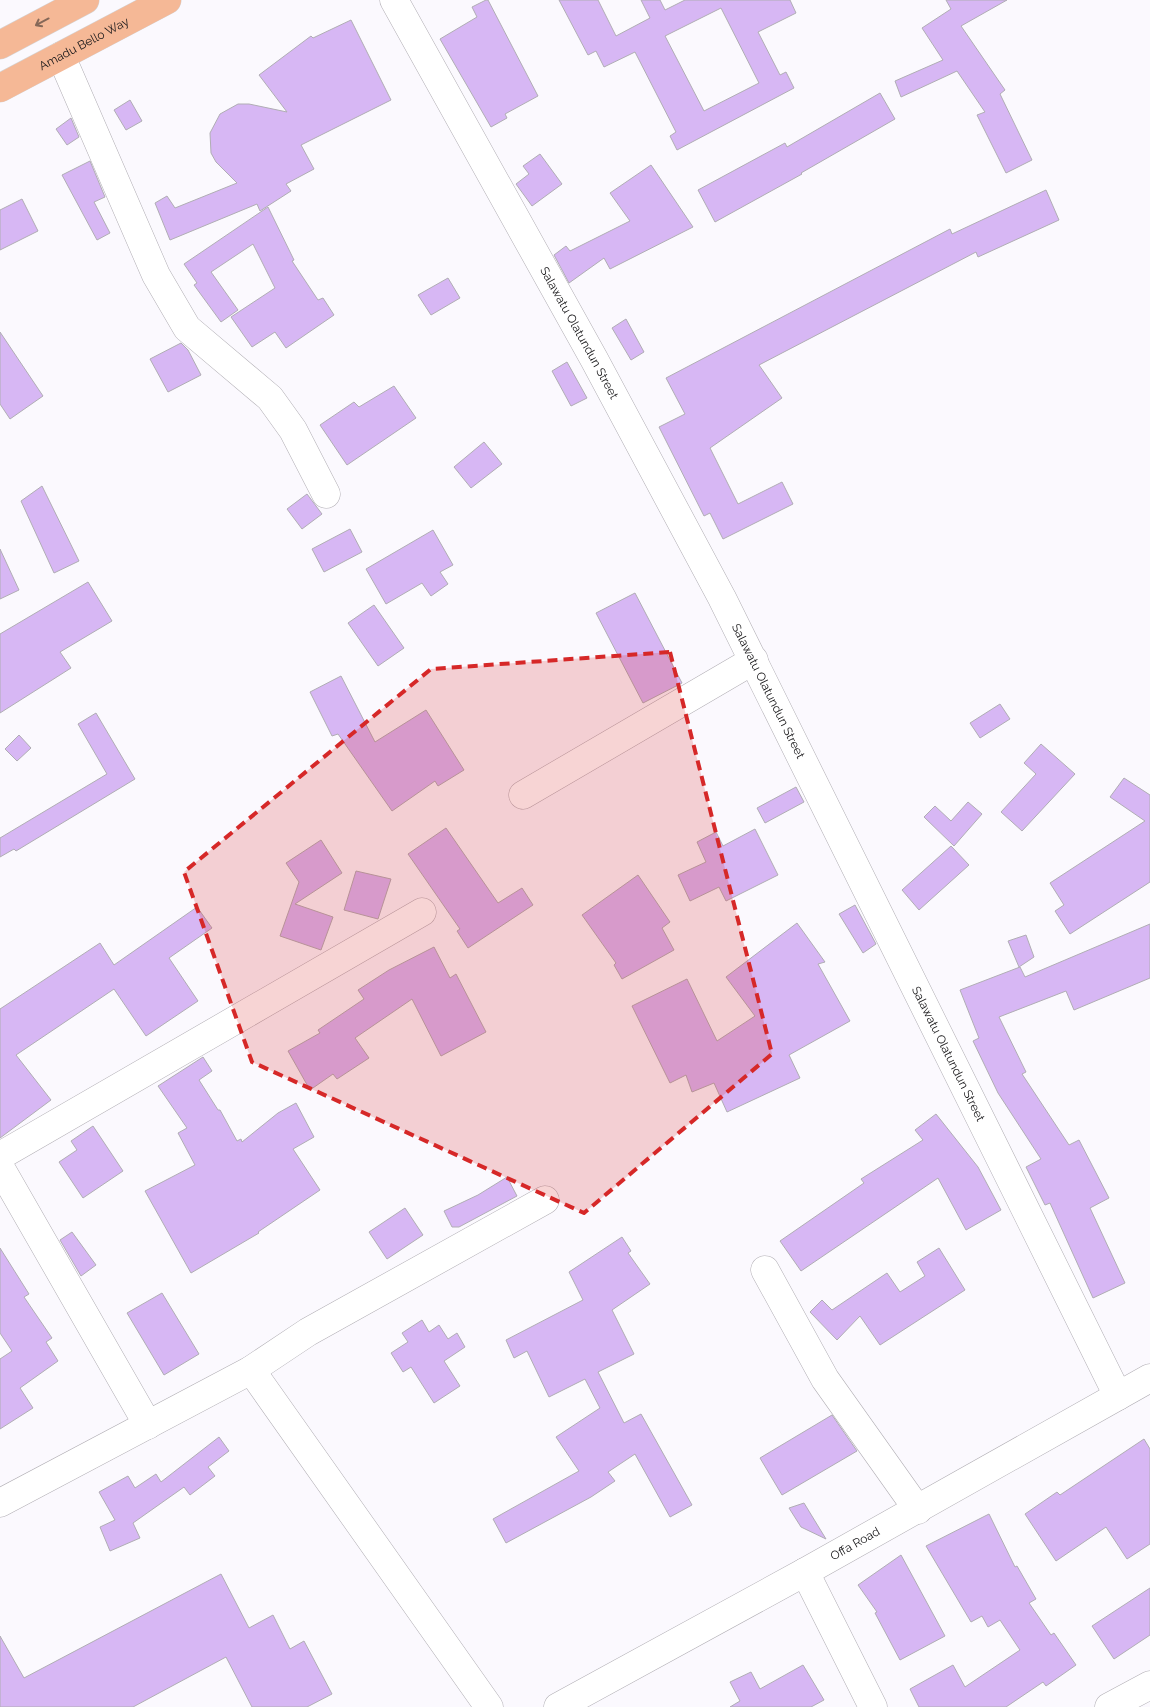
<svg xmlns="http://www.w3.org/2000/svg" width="1150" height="1707" font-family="Raleway,sans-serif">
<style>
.building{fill:#d7b7f4;stroke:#b0adb4;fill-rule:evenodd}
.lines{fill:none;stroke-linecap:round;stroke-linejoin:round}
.minor-casing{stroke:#b1aeb4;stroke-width:29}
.major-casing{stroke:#d5d5d6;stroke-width:29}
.minor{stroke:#fff;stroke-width:28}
.major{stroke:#f5b896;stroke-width:28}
.oneway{stroke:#866858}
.marked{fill:#d62828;fill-opacity:0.2;stroke:#d62828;stroke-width:4;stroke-dasharray:10 6;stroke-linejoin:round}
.labels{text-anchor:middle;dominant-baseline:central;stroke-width:5;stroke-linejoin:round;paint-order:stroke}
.street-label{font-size:12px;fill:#181719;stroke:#fff}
</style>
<rect width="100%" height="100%" fill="#fbf9fe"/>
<path class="building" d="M 486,0 L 488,0 L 538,96 L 505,114 L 507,118 L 491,127 L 440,39 L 477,17 L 472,7 Z
M 559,0 L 598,0 L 616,36 L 650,18 L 641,0 L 660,0 L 665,10 L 685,0 L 790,0 L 796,13 L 758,32 L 780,75 L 786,72 L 794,88 L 677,150 L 670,136 L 676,132 L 635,52 L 604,67 L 596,51 L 588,55 ZM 721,8 L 759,83 L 704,111 L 665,36 Z
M 946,0 L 1007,0 L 961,26 L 1005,90 L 1000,94 L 1032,160 L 1006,173 L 977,115 L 985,112 L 957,71 L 901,97 L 895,81 L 943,60 L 922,28 L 951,9 Z
M 351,20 L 391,100 L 301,145 L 314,169 L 286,184 L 291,191 L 260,211 L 257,204 L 170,240 L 155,203 L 167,196 L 175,208 L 237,183 L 216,162 L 211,153 L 210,133 L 220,114 L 238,104 L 249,104 L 287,112 L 259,75 L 311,36 L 313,38 Z
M 880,93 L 895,119 L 801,173 L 802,174 L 715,222 L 698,190 L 785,143 L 787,147 Z
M 130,100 L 142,121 L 126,130 L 114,110 Z
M 71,118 L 79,137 L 67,145 L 56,129 Z
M 540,154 L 562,184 L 532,206 L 516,184 L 529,174 L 523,166 Z
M 90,161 L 105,197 L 94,202 L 110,233 L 97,240 L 62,175 Z
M 651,165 L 693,227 L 610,269 L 604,258 L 569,283 L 554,255 L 566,246 L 570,251 L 630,221 L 610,193 Z
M 1046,190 L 1059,220 L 978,257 L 976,252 L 759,365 L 782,398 L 710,448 L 738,504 L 782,482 L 793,504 L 723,539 L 710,513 L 704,516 L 659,427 L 685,414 L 666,378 L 950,229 L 952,234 Z
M 22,199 L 38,231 L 0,250 L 0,210 Z
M 268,207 L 294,260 L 292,261 L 318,300 L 323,298 L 334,315 L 286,348 L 275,332 L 252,347 L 231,317 L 275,288 L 253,244 L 211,272 L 238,310 L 221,322 L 194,285 L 197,283 L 184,264 Z
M 448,278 L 460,298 L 431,315 L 418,295 Z
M 626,319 L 644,352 L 631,360 L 612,328 Z
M 0,332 L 43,396 L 10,419 L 0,404 Z
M 181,343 L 188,350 L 201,375 L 168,392 L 150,359 Z
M 567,362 L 587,398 L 571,406 L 552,371 Z
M 394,386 L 416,418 L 347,465 L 320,425 L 354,402 L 359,407 Z
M 484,442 L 502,464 L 471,488 L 454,467 Z
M 42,486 L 79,561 L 54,573 L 21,501 Z
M 307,494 L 322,514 L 302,529 L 287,509 Z
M 350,529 L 362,552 L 324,572 L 312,549 Z
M 433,530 L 453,565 L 440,572 L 448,584 L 431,596 L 422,583 L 386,604 L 366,569 Z
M 0,549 L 19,590 L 0,599 Z
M 88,582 L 112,621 L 60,652 L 71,668 L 0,713 L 0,634 Z
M 635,593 L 682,683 L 643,703 L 596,613 Z
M 374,605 L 404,648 L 378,666 L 348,623 Z
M 341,676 L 375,742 L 426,710 L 464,770 L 438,786 L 435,781 L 392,811 L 338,734 L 332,736 L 310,692 Z
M 1000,704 L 1010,719 L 980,738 L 970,723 Z
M 96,713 L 135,779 L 16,851 L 14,849 L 0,857 L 0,838 L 107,774 L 78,724 Z
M 19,735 L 31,748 L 17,761 L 5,749 Z
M 1041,744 L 1075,774 L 1022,831 L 1001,812 L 1036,774 L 1024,763 Z
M 1124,778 L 1150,795 L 1150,882 L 1070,934 L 1055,911 L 1064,905 L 1050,883 L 1145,821 L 1110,797 Z
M 796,787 L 804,802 L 765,823 L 757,808 Z
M 968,802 L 982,814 L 954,846 L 924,817 L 935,806 L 951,821 Z
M 446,828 L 498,903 L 522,888 L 533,905 L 468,948 L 457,931 L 460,929 L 408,854 Z
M 755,829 L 778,875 L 726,901 L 719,887 L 690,901 L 678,875 L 706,862 L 697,842 L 716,832 L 723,846 Z
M 321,840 L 342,873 L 295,904 L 333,917 L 321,950 L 280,936 L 299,882 L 286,863 Z
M 951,846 L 969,865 L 919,910 L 902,890 Z
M 356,871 L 391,879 L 378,919 L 344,910 Z
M 638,875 L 670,922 L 662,928 L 674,950 L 622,979 L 614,965 L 616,963 L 582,915 Z
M 855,905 L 876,944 L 863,953 L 839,914 Z
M 197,907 L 212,928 L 169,958 L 198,1001 L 146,1036 L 114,989 L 16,1055 L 51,1100 L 0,1138 L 0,1009 L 100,943 L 114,965 Z
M 797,923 L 825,962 L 818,964 L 850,1021 L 789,1055 L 800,1078 L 727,1112 L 714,1083 L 692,1092 L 686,1075 L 670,1083 L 632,1006 L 687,979 L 717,1041 L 755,1016 L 726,977 Z
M 1150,924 L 1150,978 L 1074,1010 L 1066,991 L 999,1017 L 1026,1072 L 1022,1074 L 1069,1145 L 1079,1140 L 1109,1198 L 1090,1208 L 1125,1283 L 1093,1298 L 1050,1203 L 1045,1205 L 1026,1167 L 1041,1159 L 998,1093 L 973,1041 L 979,1038 L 960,990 L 1020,967 L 1025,977 Z
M 1026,935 L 1034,957 L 1019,967 L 1008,941 Z
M 434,947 L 450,978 L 456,974 L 486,1032 L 441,1056 L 412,999 L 355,1038 L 369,1058 L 337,1079 L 333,1074 L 310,1090 L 288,1051 L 320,1033 L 318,1030 L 364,999 L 358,990 L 389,970 Z
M 203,1057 L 212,1071 L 199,1080 L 218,1110 L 220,1110 L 237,1141 L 241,1139 L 242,1142 L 278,1113 L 296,1103 L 314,1137 L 293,1149 L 320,1190 L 258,1232 L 259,1233 L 191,1273 L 145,1191 L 195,1165 L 178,1133 L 187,1128 L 158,1086 Z
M 936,1114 L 978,1167 L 1001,1210 L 966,1230 L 938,1178 L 801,1271 L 780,1241 L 864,1183 L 861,1179 L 923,1140 L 915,1130 Z
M 93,1126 L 123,1171 L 83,1198 L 59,1162 L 77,1150 L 71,1141 Z
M 507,1177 L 517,1196 L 459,1227 L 452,1227 L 444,1211 L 478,1195 Z
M 405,1208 L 423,1235 L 387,1259 L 369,1232 Z
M 72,1232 L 96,1265 L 81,1276 L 60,1240 Z
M 622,1237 L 631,1251 L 628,1253 L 650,1284 L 612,1310 L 634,1354 L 598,1372 L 624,1423 L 641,1414 L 692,1505 L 670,1517 L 635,1454 L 608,1472 L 615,1481 L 591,1497 L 506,1543 L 493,1519 L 579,1471 L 556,1437 L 600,1408 L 585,1379 L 549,1397 L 527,1351 L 514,1358 L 506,1340 L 583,1300 L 569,1272 Z
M 0,1248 L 29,1294 L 24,1297 L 52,1338 L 46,1342 L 58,1361 L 20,1388 L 33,1408 L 0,1429 L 0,1359 L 12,1351 L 0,1333 Z
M 939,1248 L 965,1290 L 880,1345 L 860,1316 L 837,1340 L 810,1312 L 822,1300 L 832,1310 L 887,1273 L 900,1292 L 925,1276 L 917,1262 Z
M 162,1293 L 199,1354 L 164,1375 L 127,1313 Z
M 422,1320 L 429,1332 L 439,1325 L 448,1339 L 457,1333 L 465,1347 L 444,1361 L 460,1386 L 434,1403 L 411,1367 L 403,1372 L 391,1353 L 408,1342 L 402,1333 Z
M 832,1415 L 857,1451 L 782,1495 L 760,1458 Z
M 219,1437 L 229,1451 L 208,1467 L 215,1476 L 190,1495 L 184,1487 L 133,1523 L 140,1538 L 110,1551 L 100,1527 L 115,1520 L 99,1492 L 128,1476 L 135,1488 L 156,1474 L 161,1482 Z
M 1144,1439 L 1150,1449 L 1150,1544 L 1127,1559 L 1106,1527 L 1056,1561 L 1025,1514 L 1057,1492 L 1060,1495 Z
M 804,1503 L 826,1539 L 801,1527 L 789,1508 Z
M 989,1514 L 1015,1567 L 1017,1566 L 1036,1599 L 1029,1603 L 1051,1635 L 1054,1633 L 1076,1665 L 1046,1686 L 1043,1682 L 1006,1707 L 919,1707 L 910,1689 L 953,1665 L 965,1687 L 1020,1650 L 1000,1620 L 988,1627 L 982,1616 L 971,1622 L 926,1546 Z
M 901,1555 L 945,1636 L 900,1660 L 875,1613 L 877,1612 L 858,1585 Z
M 221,1574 L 249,1628 L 273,1615 L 290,1649 L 304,1641 L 332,1694 L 307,1707 L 252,1707 L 226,1657 L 133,1707 L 0,1707 L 0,1636 L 24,1678 Z
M 1150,1588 L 1150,1635 L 1114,1659 L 1092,1626 Z
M 803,1665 L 824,1700 L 811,1707 L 730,1707 L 740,1701 L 730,1682 L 751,1672 L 760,1689 Z"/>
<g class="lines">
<defs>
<g id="minor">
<path id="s1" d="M 394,0 L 594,359 L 722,598 L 1118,1396"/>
<path d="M 61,56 L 156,275 L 187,328 L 270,398 L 293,430 L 326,494"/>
<path d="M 523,795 L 754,660"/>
<path d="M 0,1156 L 422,912"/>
<path d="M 0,1167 L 148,1425"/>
<path d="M 765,1270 L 825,1379 L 918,1510"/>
<path d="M 251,1370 L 489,1707"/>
<path d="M 0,1503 L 251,1370 L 308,1332 L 545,1200"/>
<path d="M 805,1572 L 873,1707"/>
<path id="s2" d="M 558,1707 L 805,1572 L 1150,1378"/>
<path d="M 1109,1707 L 1150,1685"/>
</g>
<g id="major">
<path d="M 0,45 L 85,0"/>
<path id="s3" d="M 0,88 L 167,0"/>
</g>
</defs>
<use href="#minor" class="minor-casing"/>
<use href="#major" class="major-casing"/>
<use href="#minor" class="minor"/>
<use href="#major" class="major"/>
</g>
<defs><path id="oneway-shaft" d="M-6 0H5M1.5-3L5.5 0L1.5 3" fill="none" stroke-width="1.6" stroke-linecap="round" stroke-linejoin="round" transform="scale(1.25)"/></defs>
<use class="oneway" href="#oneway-shaft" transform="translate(42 22) rotate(152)"/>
<path class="marked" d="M 670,652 L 772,1054 L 584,1213 L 252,1062 L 184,872 L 431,669 Z"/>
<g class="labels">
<g class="street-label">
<text stroke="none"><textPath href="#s3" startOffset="95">Amadu Bello Way</textPath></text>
<text stroke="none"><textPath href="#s1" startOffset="381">Salawatu Olatundun Street</textPath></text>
<text stroke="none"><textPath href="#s1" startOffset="786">Salawatu Olatundun Street</textPath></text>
<text stroke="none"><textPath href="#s1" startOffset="1191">Salawatu Olatundun Street</textPath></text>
<text stroke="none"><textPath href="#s2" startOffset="339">Offa Road</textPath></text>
</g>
</g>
</svg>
